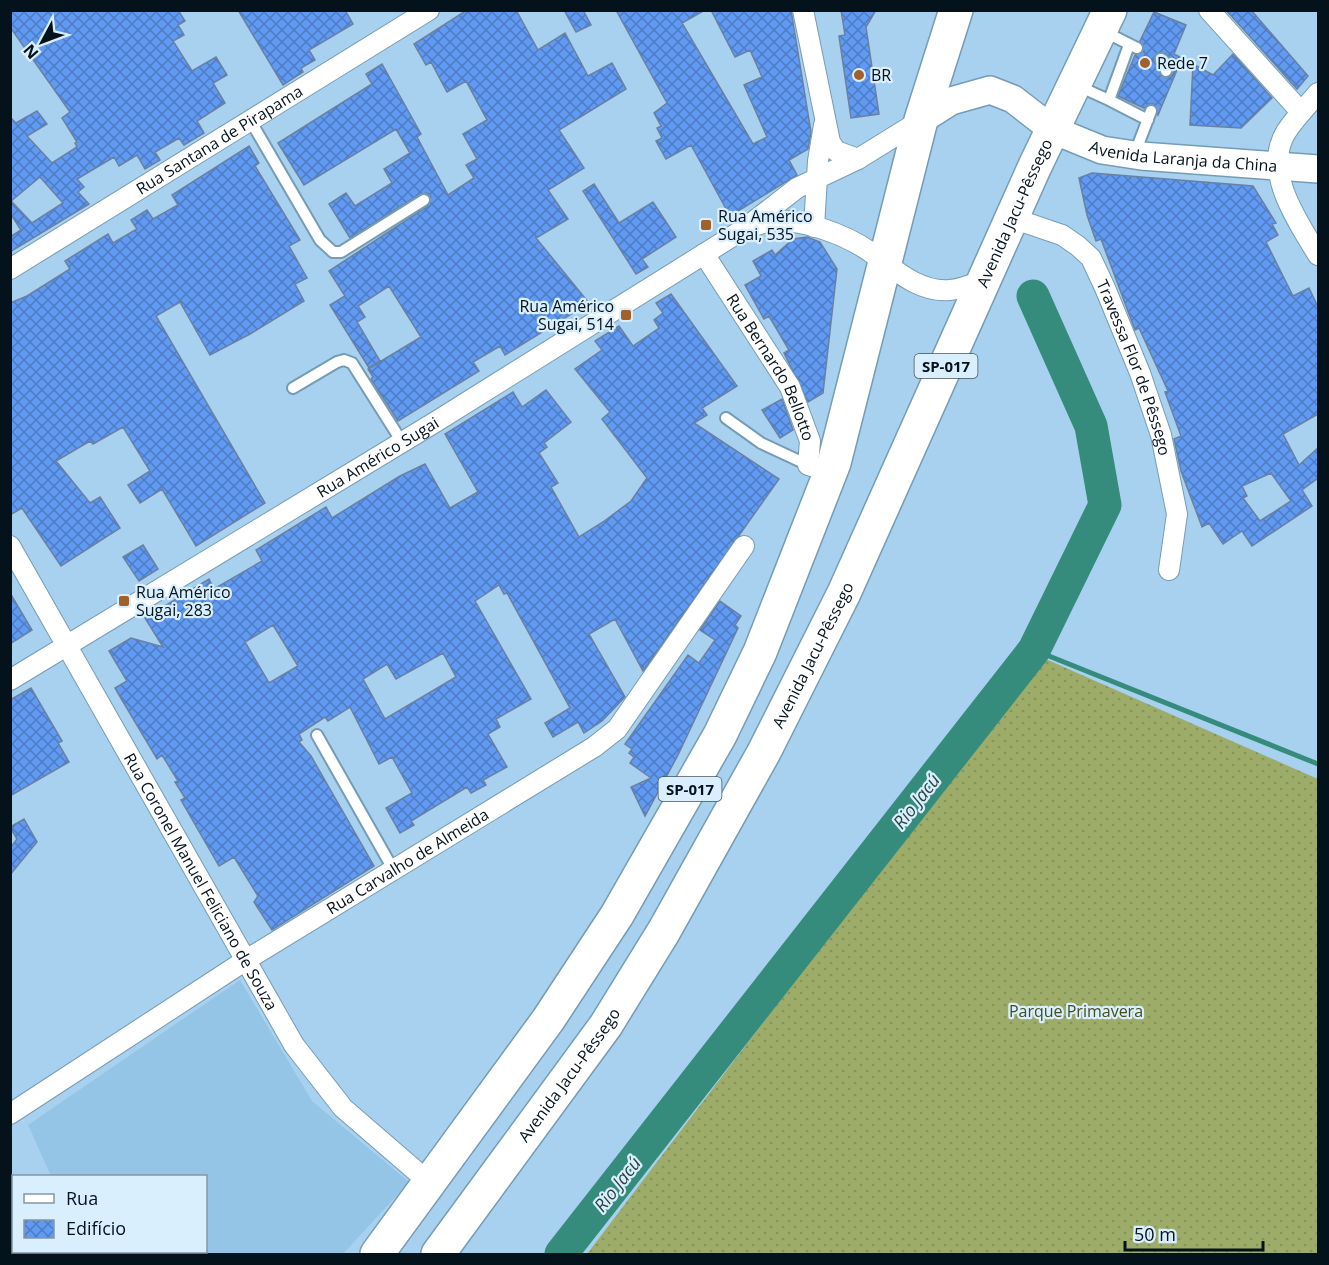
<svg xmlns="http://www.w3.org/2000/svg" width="1329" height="1265" font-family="'Open Sans',sans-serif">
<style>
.built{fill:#95c5e6}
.grass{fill:url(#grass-dots)}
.garden{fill:#9eac69}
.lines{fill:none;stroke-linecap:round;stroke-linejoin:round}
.stream{stroke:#368c7c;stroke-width:5}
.river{stroke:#368c7c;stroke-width:33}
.building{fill:url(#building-cross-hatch);stroke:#6980a2;stroke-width:1.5;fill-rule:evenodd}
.lane-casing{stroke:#749cb7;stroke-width:14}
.street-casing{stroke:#749cb7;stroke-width:22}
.secondary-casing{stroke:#749cb7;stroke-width:30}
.highway-casing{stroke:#749cb7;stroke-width:36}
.lane{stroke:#fff;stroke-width:10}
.street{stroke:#fff;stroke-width:20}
.secondary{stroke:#fff;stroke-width:27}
.highway{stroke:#fff;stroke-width:33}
.poi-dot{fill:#a1612a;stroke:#daeffe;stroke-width:2}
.labels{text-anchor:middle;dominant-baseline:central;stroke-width:4.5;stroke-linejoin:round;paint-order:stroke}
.shield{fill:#daeffe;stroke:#445460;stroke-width:1.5}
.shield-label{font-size:15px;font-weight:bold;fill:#04121c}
.poi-label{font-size:16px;fill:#04121c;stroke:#daeffe;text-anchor:start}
.street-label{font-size:16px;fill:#04121c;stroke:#daeffe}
.park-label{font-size:16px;fill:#434c1d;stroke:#daeffe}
.water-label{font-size:18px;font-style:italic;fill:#29443e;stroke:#daeffe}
</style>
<defs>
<pattern id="grass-dots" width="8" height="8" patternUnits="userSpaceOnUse" patternTransform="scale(1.5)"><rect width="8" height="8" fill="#9eac69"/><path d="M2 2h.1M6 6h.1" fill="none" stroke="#86935a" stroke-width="1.8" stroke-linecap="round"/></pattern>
<pattern id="building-cross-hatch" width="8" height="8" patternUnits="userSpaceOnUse" patternTransform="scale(1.5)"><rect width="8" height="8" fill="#619af2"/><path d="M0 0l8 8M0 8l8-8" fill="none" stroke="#4e7cc3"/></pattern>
</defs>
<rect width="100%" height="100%" fill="#a7d1ee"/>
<path class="built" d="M 240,980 L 312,1101 L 409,1182 L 343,1254 L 87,1254 L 86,1252 L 206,1252 L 206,1176 L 51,1176 L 28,1125 Z"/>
<path class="grass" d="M 1041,657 L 1318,779 L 1318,1254 L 587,1254 Z"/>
<path class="garden" d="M 13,1228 L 14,1252 L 68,1252 L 69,1254 L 11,1254 L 11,1229 Z"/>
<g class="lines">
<path class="stream" d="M 1034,650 L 1318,764"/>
<path class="river" d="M 561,1254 L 1034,650 L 1105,505 L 1091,426 L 1033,296"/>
</g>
<path class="building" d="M 10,10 L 178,10 L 185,21 L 178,25 L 184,35 L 173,41 L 192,71 L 216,57 L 227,75 L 213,83 L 225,103 L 197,121 L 204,133 L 184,145 L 179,138 L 155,152 L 160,160 L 145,169 L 137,155 L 119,166 L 114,157 L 77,179 L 84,187 L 78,192 L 89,204 L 10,252 L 10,237 L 21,230 L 10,213 L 10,203 L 12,202 L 32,223 L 63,203 L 40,177 L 10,202 L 10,117 L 16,123 L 37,111 L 47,124 L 27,136 L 52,163 L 77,147 L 75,143 L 77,142 L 62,118 L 70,112 L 10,27 Z
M 238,10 L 345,10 L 353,24 L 309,50 L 315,60 L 301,68 L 303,72 L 283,85 Z
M 467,10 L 516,10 L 538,50 L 565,33 L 588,76 L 612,63 L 626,89 L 559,130 L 584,168 L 548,190 L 568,219 L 536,238 L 589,303 L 505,355 L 500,346 L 473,362 L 479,371 L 398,421 L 371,379 L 373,377 L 368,369 L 421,337 L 389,286 L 358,306 L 365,317 L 357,322 L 380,361 L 369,368 L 330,305 L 345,296 L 329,271 L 428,206 L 431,197 L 427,193 L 420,194 L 350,238 L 329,204 L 346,193 L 355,206 L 392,183 L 384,169 L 410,153 L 396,129 L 304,185 L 278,143 L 372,84 L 366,74 L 382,64 L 421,134 L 417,137 L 448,195 L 474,178 L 466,165 L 477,159 L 463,134 L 487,120 L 466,81 L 447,92 L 431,62 L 426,65 L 414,44 Z
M 564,10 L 583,10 L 591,25 L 576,32 Z
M 616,10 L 705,10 L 682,23 L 753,144 L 767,137 L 744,85 L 762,77 L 750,50 L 735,57 L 711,10 L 791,10 L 811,132 L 808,149 L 789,160 L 797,175 L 730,216 L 691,145 L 666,159 L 656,141 L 662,138 L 657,128 L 661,126 L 654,113 L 667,103 Z
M 841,10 L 876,10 L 866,27 L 879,114 L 851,118 L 839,36 L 845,35 Z
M 1226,10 L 1251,10 L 1308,76 L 1297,89 Z
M 1154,12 L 1186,25 L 1174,54 L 1182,58 L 1158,115 L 1154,104 L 1149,104 L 1144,108 L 1118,96 L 1135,55 L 1144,51 L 1140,41 ZM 1160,52 L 1166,54 L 1175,64 L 1173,74 L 1168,78 L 1161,76 L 1159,68 L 1154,61 L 1154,57 Z
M 1233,54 L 1272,98 L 1241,128 L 1190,125 L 1193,64 L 1213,75 Z
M 249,146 L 259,163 L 255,166 L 300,240 L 289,246 L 307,278 L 295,284 L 304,301 L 250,334 L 210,355 L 180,302 L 156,316 L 265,503 L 196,546 L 162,489 L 140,503 L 128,485 L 150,471 L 123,427 L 93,444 L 90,441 L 56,461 L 90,503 L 100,497 L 120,528 L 61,566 L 22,508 L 10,515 L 10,303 L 27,296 L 70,269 L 65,261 L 108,234 L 113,243 L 137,229 L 131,220 L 147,210 L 153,219 L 178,205 L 172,195 Z
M 1092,173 L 1253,186 L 1276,223 L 1272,224 L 1278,235 L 1266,242 L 1293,296 L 1309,288 L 1318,307 L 1318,414 L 1283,434 L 1299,465 L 1318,448 L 1318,478 L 1302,490 L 1312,506 L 1252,546 L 1242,531 L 1223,544 L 1209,523 L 1202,527 L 1181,471 L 1174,439 L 1181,436 L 1165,392 L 1168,391 L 1139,328 L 1135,330 L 1101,239 L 1096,241 L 1087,215 L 1079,178 ZM 1271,473 L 1291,501 L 1260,521 L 1243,498 L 1247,496 L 1242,486 Z
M 594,184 L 619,223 L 653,202 L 676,237 L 642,259 L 648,267 L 636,274 L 583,191 Z
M 807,237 L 820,242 L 837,269 L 823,393 L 808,402 L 784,353 L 789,350 L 769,316 L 764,319 L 745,285 L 761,276 L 753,261 L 772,250 L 775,255 L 793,239 Z
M 671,294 L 737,386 L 702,408 L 707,415 L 694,423 L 779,479 L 643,671 L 615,619 L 589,634 L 625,697 L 602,721 L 584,733 L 578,722 L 553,737 L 545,723 L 570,708 L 507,593 L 504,594 L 499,585 L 475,601 L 531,699 L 496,719 L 500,727 L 488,734 L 507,767 L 483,780 L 486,785 L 471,793 L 467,787 L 411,821 L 414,825 L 400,833 L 386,808 L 412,793 L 392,757 L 379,764 L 350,707 L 328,721 L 325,717 L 299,734 L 302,740 L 299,742 L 311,756 L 374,866 L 272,930 L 254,902 L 258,896 L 234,857 L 219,866 L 181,800 L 185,798 L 175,782 L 178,781 L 162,755 L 157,759 L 122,700 L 115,688 L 127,681 L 109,651 L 131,638 L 163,647 L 145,618 L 209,579 L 214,589 L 262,561 L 256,550 L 326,507 L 332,518 L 400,476 L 425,464 L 450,508 L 478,492 L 445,434 L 513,392 L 522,407 L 546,390 L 571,422 L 544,443 L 547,447 L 539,453 L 558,483 L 551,487 L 579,537 L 603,522 L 631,501 L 647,478 L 602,419 L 610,412 L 575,369 L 602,350 L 595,341 L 619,326 L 633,346 L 659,328 L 654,320 L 663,313 L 656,303 ZM 273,625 L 298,666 L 269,683 L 245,642 ZM 443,653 L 456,677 L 385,719 L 363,679 L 387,664 L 396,679 Z
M 782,399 L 793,430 L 780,438 L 762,410 Z
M 143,545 L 158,569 L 139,581 L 123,557 Z
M 10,593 L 32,630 L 10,644 Z
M 720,601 L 741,616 L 735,625 L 738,628 L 678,755 L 645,816 L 631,787 L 651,778 L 630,763 L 634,757 L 629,753 L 632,749 L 625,744 L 688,655 L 699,663 L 715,640 L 700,630 Z
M 31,688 L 62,741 L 58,743 L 69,762 L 10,796 L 10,700 Z
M 24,819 L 37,842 L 10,875 L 10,848 L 17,839 L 10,827 Z"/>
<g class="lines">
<defs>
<path id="lane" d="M 1103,31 L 1137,48
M 1161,59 L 1168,66 L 1166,71
M 1076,85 L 1109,100 L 1129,45
M 1109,100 L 1148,120
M 250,120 L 320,240 L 333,252 L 341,252 L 424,200
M 1135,153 L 1151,111
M 293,388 L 337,362 L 344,360 L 352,363 L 402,442
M 726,418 L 761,443 L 808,465
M 317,735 L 393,869"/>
<g id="street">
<path d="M 803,10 L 830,142 L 836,151 L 858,159"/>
<path d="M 1209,10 L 1301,112"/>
<path d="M 1318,93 C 1308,105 1295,118 1286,132 C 1262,171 1298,222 1318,255"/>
<path id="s1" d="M 1012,218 L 1062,235 L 1078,246 L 1091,258 L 1105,288 L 1140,373 L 1161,435 L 1177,514 L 1169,570"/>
<path d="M 750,227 C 757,225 765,222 772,221 C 803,219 844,234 869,251 C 893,268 918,293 950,290 C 963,289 975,283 986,279"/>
<path d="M 814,227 L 818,161 L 824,125"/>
<path id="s2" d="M 704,254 L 790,387 L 810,441 L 808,465 L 831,472"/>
<path id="s3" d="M 10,269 L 429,10"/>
<path id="s4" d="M 10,546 L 294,1045 L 343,1108 L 431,1184"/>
<path id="s5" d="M 10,680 L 437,421 L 744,229 L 797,188 L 858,159 L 921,120"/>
<path id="s6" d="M 10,1114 L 246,960 L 594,747 L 617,729 L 744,546"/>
</g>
<g id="secondary">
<path id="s7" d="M 921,120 L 951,101 L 990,90 L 1013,99 L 1053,130 L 1102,150 L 1141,156 L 1318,169"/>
</g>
<g id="highway">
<path d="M 377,1254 L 548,1020 L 617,915 L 720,735 L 760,652 L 834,463 L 921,120 L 956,10"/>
<path id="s8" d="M 438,1254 L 606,1025 L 664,931 L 764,752 L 844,593 L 1035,166 L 1110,10"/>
</g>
</defs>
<use href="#lane" class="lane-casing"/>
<use href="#street" class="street-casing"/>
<use href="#secondary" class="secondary-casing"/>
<use href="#highway" class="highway-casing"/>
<use href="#lane" class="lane"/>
<use href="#street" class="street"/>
<use href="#secondary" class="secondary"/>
<use href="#highway" class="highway"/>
</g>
<g class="poi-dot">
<circle cx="1145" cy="63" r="6"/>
<circle cx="859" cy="75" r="6"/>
<rect x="700" y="219" width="12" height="12" rx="3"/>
<rect x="620" y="309" width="12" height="12" rx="3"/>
<rect x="118" y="595" width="12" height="12" rx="3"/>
</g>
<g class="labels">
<g class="shield">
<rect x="914.5" y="354" width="63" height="24" rx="4.5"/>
<rect x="658.5" y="777" width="63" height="24" rx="4.5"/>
</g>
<g class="shield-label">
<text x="946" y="366">SP-017</text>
<text x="690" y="789">SP-017</text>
</g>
<g class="poi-label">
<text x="1157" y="63">Rede 7</text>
<text x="871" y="75">BR</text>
<text x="718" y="216">Rua Américo<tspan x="718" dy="18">Sugai, 535</tspan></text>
<text x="614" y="306" text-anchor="end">Rua Américo<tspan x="614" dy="18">Sugai, 514</tspan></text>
<text x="136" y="592">Rua Américo<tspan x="136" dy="18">Sugai, 283</tspan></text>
</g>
<g class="street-label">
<text stroke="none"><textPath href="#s3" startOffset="246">Rua Santana de Pirapama</textPath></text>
<text stroke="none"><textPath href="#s7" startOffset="286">Avenida Laranja da China</textPath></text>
<text stroke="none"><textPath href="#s8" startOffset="1194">Avenida Jacu-Pêssego</textPath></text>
<text stroke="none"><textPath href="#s2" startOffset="132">Rua Bernardo Bellotto</textPath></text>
<text stroke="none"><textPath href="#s1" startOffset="208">Travessa Flor de Pêssego</textPath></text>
<text stroke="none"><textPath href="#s5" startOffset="430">Rua Américo Sugai</textPath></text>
<text stroke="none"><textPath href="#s8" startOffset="708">Avenida Jacu-Pêssego</textPath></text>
<text stroke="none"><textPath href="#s6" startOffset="471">Rua Carvalho de Almeida</textPath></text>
<text stroke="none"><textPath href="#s4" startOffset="386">Rua Coronel Manuel Feliciano de Souza</textPath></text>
<text stroke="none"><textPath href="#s8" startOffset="222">Avenida Jacu-Pêssego</textPath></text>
</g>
<g class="park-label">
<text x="1076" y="1011">Parque Primavera</text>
</g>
<g class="water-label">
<text transform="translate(916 801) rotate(-52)">Rio Jacú</text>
<text transform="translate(617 1184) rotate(-52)">Rio Jacú</text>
</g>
</g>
<rect width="1329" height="1265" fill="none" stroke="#04121c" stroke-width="24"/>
<rect x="12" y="1175" width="195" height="78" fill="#daeffe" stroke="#8497a4" stroke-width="1.5"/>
<rect x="24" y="1194" width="30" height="9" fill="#ffffff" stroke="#8497a4" stroke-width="1.5"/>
<text x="66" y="1205" font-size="18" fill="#04121c">Rua</text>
<rect x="24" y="1220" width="30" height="18" fill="url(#building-cross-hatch)" stroke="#8497a4" stroke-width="1.5"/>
<text x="66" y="1235" font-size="18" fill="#04121c">Edifício</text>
<g transform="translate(42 42) rotate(229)" stroke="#daeffe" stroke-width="4.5" paint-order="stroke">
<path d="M0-4.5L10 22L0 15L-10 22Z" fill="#04121c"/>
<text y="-9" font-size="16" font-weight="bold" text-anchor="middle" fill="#04121c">N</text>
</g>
<path d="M1125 1241v9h138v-9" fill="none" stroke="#04121c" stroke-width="3"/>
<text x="1134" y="1241" font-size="18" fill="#04121c" stroke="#daeffe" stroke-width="4.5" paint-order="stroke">50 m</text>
</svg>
